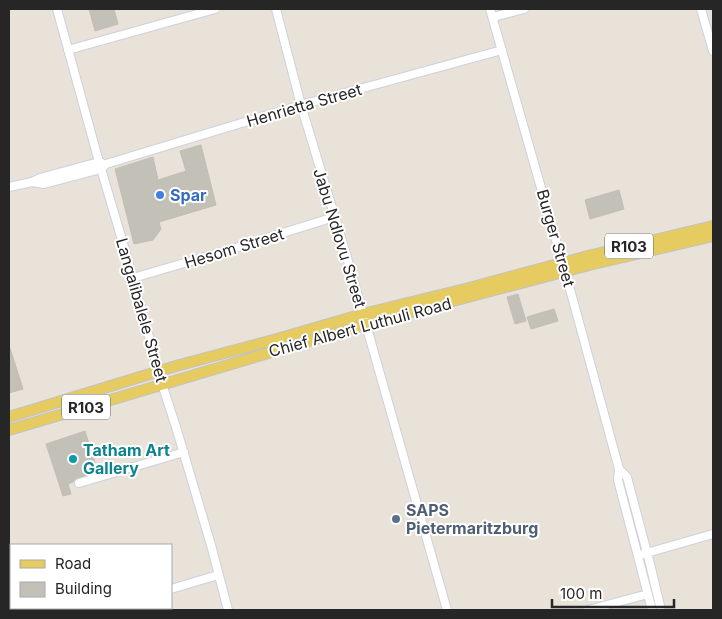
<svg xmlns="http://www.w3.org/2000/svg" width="722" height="619" font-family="Inter,sans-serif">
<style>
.building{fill:#c3c0b7;stroke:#c3beb3}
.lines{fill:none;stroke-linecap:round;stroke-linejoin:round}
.minor-casing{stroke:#ced0df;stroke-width:10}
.major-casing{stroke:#c2c2c2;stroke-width:12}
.minor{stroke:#fff;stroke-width:8}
.major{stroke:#e6cc60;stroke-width:10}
.shop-dot{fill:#3f7fe0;stroke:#fff;stroke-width:2}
.culture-dot{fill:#0f9aa8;stroke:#fff;stroke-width:2}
.service-dot{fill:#5c6f8a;stroke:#fff;stroke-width:2}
.labels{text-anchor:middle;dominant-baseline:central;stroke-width:4;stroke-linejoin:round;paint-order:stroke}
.shield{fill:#fff;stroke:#676767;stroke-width:1}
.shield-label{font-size:15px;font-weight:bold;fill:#262626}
.street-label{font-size:16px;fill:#262626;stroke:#fff}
.shop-label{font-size:16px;font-weight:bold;fill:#366cbe;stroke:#fff;text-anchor:start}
.culture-label{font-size:16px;font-weight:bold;fill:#0d838f;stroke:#fff;text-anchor:start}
.service-label{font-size:16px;font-weight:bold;fill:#4e5e75;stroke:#fff;text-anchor:start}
</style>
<rect width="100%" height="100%" fill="#e8e2d8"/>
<path class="building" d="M 89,9 L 114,9 L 118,24 L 95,31 Z
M 201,145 L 216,205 L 159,222 L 161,229 L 153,240 L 134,244 L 115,169 L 153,157 L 158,180 L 186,171 L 180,151 Z
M 619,190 L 624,209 L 590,219 L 585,200 Z
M 518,294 L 526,321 L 515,324 L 507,297 Z
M 554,309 L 558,321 L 531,329 L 527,317 Z
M 10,348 L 23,389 L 9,393 L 9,349 Z
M 85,431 L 98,472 L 77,478 L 73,482 L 68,484 L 71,494 L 63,496 L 46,444 Z"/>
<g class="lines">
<defs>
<path id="minor" d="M 57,9 L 99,162 L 125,250 L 162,384 L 176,427 L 211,545 L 228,610
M 276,9 L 301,105 L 346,254 L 447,610
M 490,9 L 573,300 L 619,469 L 618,480 L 652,610
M 701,9 L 713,51
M 493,17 L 524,9
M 68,50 L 215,9
M 32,182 L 44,184 L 101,169 L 106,164 L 301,105 L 502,50
M 9,187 L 32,182 L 40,178 L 99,162 L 102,163
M 133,278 L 222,252 L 334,217
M 619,469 L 627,477 L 650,564 L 661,610
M 79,483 L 184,452
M 643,554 L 713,534
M 9,578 L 11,587
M 171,589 L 218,575
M 17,608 L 18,610
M 109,608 L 110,610
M 588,610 L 648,594"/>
<path id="major" d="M 9,417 L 176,366 L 277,339 L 363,314 L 469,288 L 588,256 L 713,226
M 9,430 L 366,324 L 589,265 L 713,236"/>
</defs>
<use href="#minor" class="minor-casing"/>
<use href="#major" class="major-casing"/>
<use href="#minor" class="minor"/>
<use href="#major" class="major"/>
</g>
<circle class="shop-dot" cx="160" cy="195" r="5"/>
<circle class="culture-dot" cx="73" cy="459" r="5"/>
<circle class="service-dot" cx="396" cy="519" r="5"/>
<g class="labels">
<g class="shield">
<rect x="605" y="233.5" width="48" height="25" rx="4"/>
<rect x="62" y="394.5" width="48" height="25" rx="4"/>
</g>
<g class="shield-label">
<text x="629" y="246">R103</text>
<text x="86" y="407">R103</text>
</g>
<g class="street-label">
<text transform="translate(304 105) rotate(-16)">Henrietta Street</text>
<text transform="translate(340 238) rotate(73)">Jabu Ndlovu Street</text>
<text transform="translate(556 238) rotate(74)">Burger Street</text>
<text transform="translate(234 248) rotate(-17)">Hesom Street</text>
<text transform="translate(142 310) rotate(74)">Langalibalele Street</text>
<text transform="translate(360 327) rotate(-15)">Chief Albert Luthuli Road</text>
</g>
<g class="shop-label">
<text x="170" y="195">Spar</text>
</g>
<g class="culture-label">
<text x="83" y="450">Tatham Art<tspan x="83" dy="18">Gallery</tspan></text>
</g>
<g class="service-label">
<text x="406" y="510">SAPS<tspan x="406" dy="18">Pietermaritzburg</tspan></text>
</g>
</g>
<rect width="722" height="619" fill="none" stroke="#262626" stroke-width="20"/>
<rect x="10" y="544" width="162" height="65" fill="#ffffff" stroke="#a8a8a8"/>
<rect x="20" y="560" width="25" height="8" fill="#e6cc60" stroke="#a8a8a8"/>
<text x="55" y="569" font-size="15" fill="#262626">Road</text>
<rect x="20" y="582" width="25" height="15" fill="#c3c0b7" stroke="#a8a8a8"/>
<text x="55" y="594" font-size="15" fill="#262626">Building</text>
<path d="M552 599v8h122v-8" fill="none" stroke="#262626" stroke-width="2.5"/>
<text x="560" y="599" font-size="15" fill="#262626" stroke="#ffffff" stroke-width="4" paint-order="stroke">100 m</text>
</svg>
